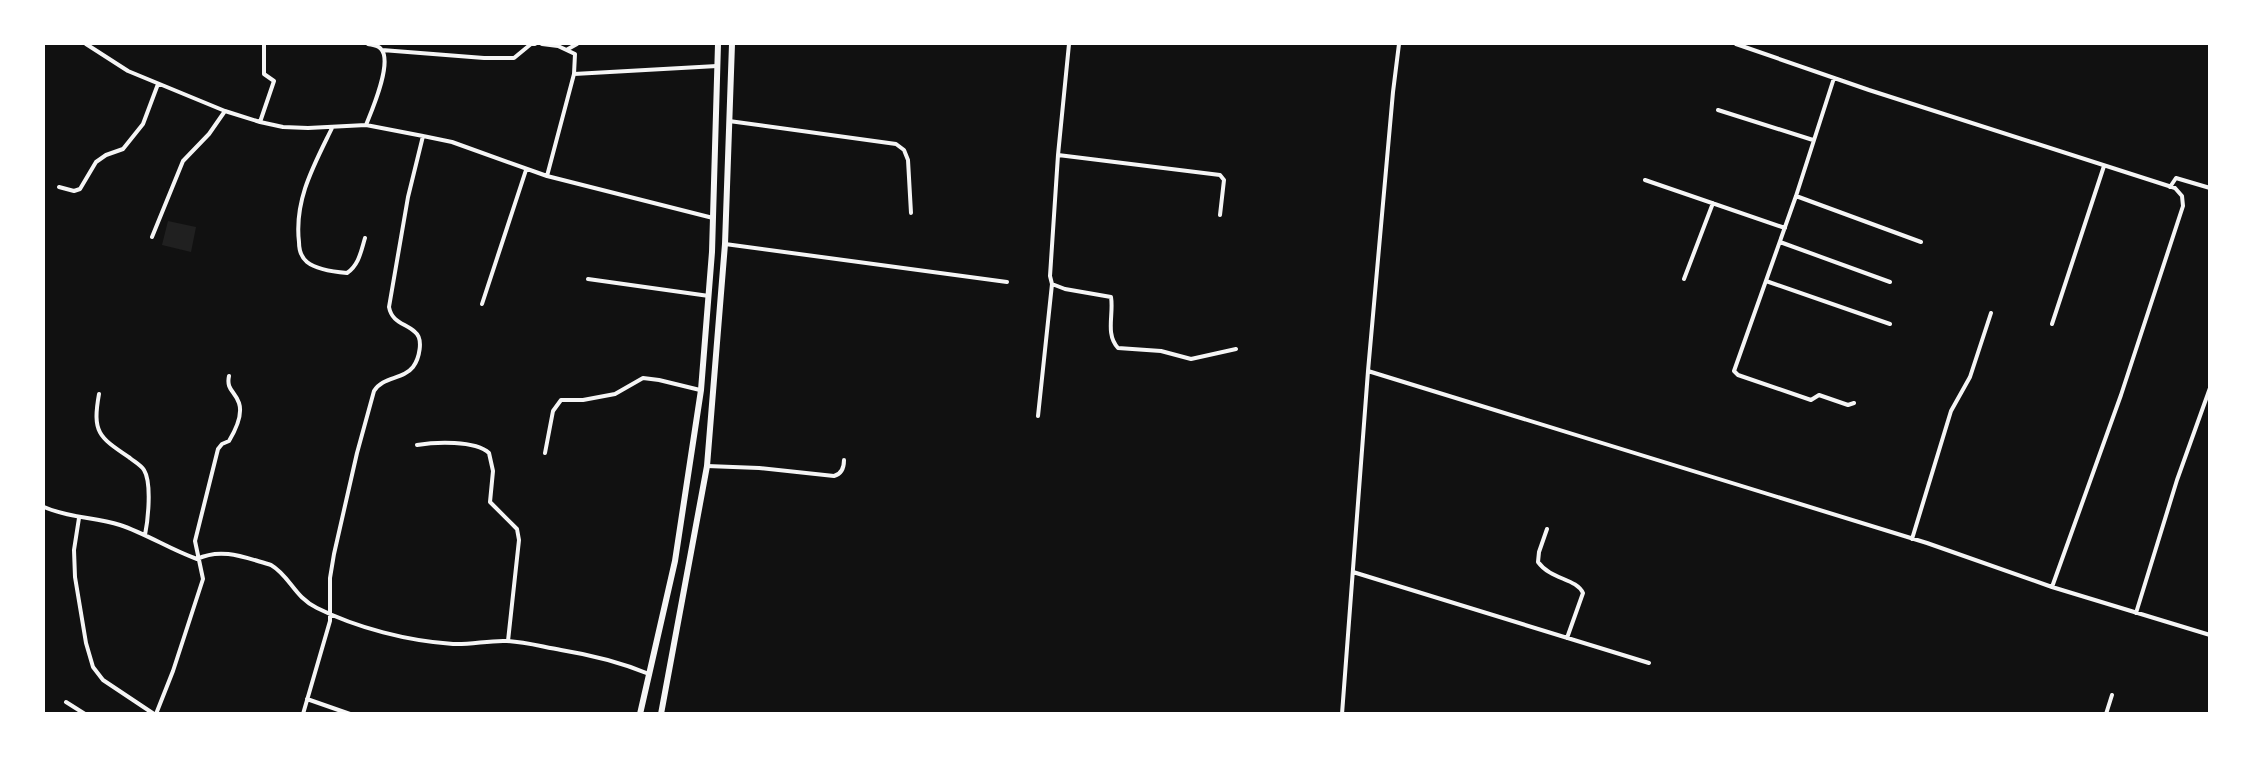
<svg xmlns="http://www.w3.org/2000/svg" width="2253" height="757" font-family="Commissioner,sans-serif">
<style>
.green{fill:#202020}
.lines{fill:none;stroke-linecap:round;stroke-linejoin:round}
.minor{stroke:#f5f5f5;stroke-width:4}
.secondary{stroke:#f5f5f5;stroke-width:6}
</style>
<rect width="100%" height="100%" fill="#111"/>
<path class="green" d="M 168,221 L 196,227 L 191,252 L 162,245 Z"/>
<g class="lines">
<path class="minor" d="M 86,44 L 128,71 L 225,111 L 260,122 L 283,127 L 308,128 L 366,125 L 423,136 L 452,142 L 547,176 L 713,218
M 542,44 L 558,46 L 575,54 L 574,74
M 1069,44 L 1058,155 L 1050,276 L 1052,284 L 1065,289 L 1111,297 C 1114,314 1105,334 1118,348 L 1161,351 L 1191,359 L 1236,349
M 568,49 L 577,44
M 382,50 L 484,58 L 514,58 L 531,44 L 535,44
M 1834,78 L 1796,196 L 1734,371 L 1738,375 L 1811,400 L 1819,395 L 1848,405 L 1854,403
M 1718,110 L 1813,140
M 729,121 L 896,144 L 904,150 L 908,160 L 911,213
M 260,122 L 274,81 L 264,74 L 264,44
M 366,125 C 372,110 393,62 381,49 C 378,45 372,45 368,44
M 332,128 C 314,165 294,200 299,242 C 299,249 301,257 307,262 C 317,270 335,272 347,273 C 359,265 361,251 365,238
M 1058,155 L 1220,175 L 1224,180 L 1220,215
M 547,176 L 574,74 L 717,66
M 1645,180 L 1785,228
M 59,187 L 74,191 L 80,189 L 96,162 L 106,155 L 123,149 L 143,124 L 158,84
M 2170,187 L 2176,178 L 2210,188
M 1796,196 L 1921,242
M 152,237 L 183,161 L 209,134 L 225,111
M 1780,242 L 1890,282
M 725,244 L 1007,282
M 588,279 L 709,296
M 1684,279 L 1713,203
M 1766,281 L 1890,324
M 482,304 L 526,170
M 2052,324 L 2104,166
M 1368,371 L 1927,543 L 2052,587 L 2121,395 L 2183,206 L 2182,196 L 2175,188 L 1869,90 L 1736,44
M 99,394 C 92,433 99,437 130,458 C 135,462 141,465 144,470 C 152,483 148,520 145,535
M 1038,416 L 1052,284
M 417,445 C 435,442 475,440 489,453 L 493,471 L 490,502 L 517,529 L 519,540 L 508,641
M 545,453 L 553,411 L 561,400 L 583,400 L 615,394 L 643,378 L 659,380 L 700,390
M 707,466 L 759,468 L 834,476 C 842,474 844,467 844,460
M 44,507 C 68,518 95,517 120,525 C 147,534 171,550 197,559 C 222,547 246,558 271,565 C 290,576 294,597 317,608 C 357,628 408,641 453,644 C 471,645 489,640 507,641 C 526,642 543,647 561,650 C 592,655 620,662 649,674
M 79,518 L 74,550 L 75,577 L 86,643 L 93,667 L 103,680 L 154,714
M 1547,529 L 1539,552 L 1538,562 C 1551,580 1576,578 1583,593 L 1567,638
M 1912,539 L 1951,411 L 1970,377 L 1991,313
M 1353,572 L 1649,663
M 2052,587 L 2210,635
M 2136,613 L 2177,480 L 2210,388
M 307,699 L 350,714
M 66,702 L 85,714
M 156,714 L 173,671 L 203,579 L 195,541 L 218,449 L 222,444 L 229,441 C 235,431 243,415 239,403 C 235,391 226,390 229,376
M 303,714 L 330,621 L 330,578 L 334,554 L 357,453 L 374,391 C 383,376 403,380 413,367 C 419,359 424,339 415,332 C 405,323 392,323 389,307 L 408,197 L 423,136
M 1342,714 L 1368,371 L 1393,92 L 1399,44
M 2106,714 L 2112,695"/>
<path class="secondary" d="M 640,714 L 675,561 L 701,390 L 712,252 L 718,44
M 661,714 L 707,466 L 725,244 L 732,44"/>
</g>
<rect width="2253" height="757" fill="none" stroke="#ffffff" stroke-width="90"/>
</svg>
